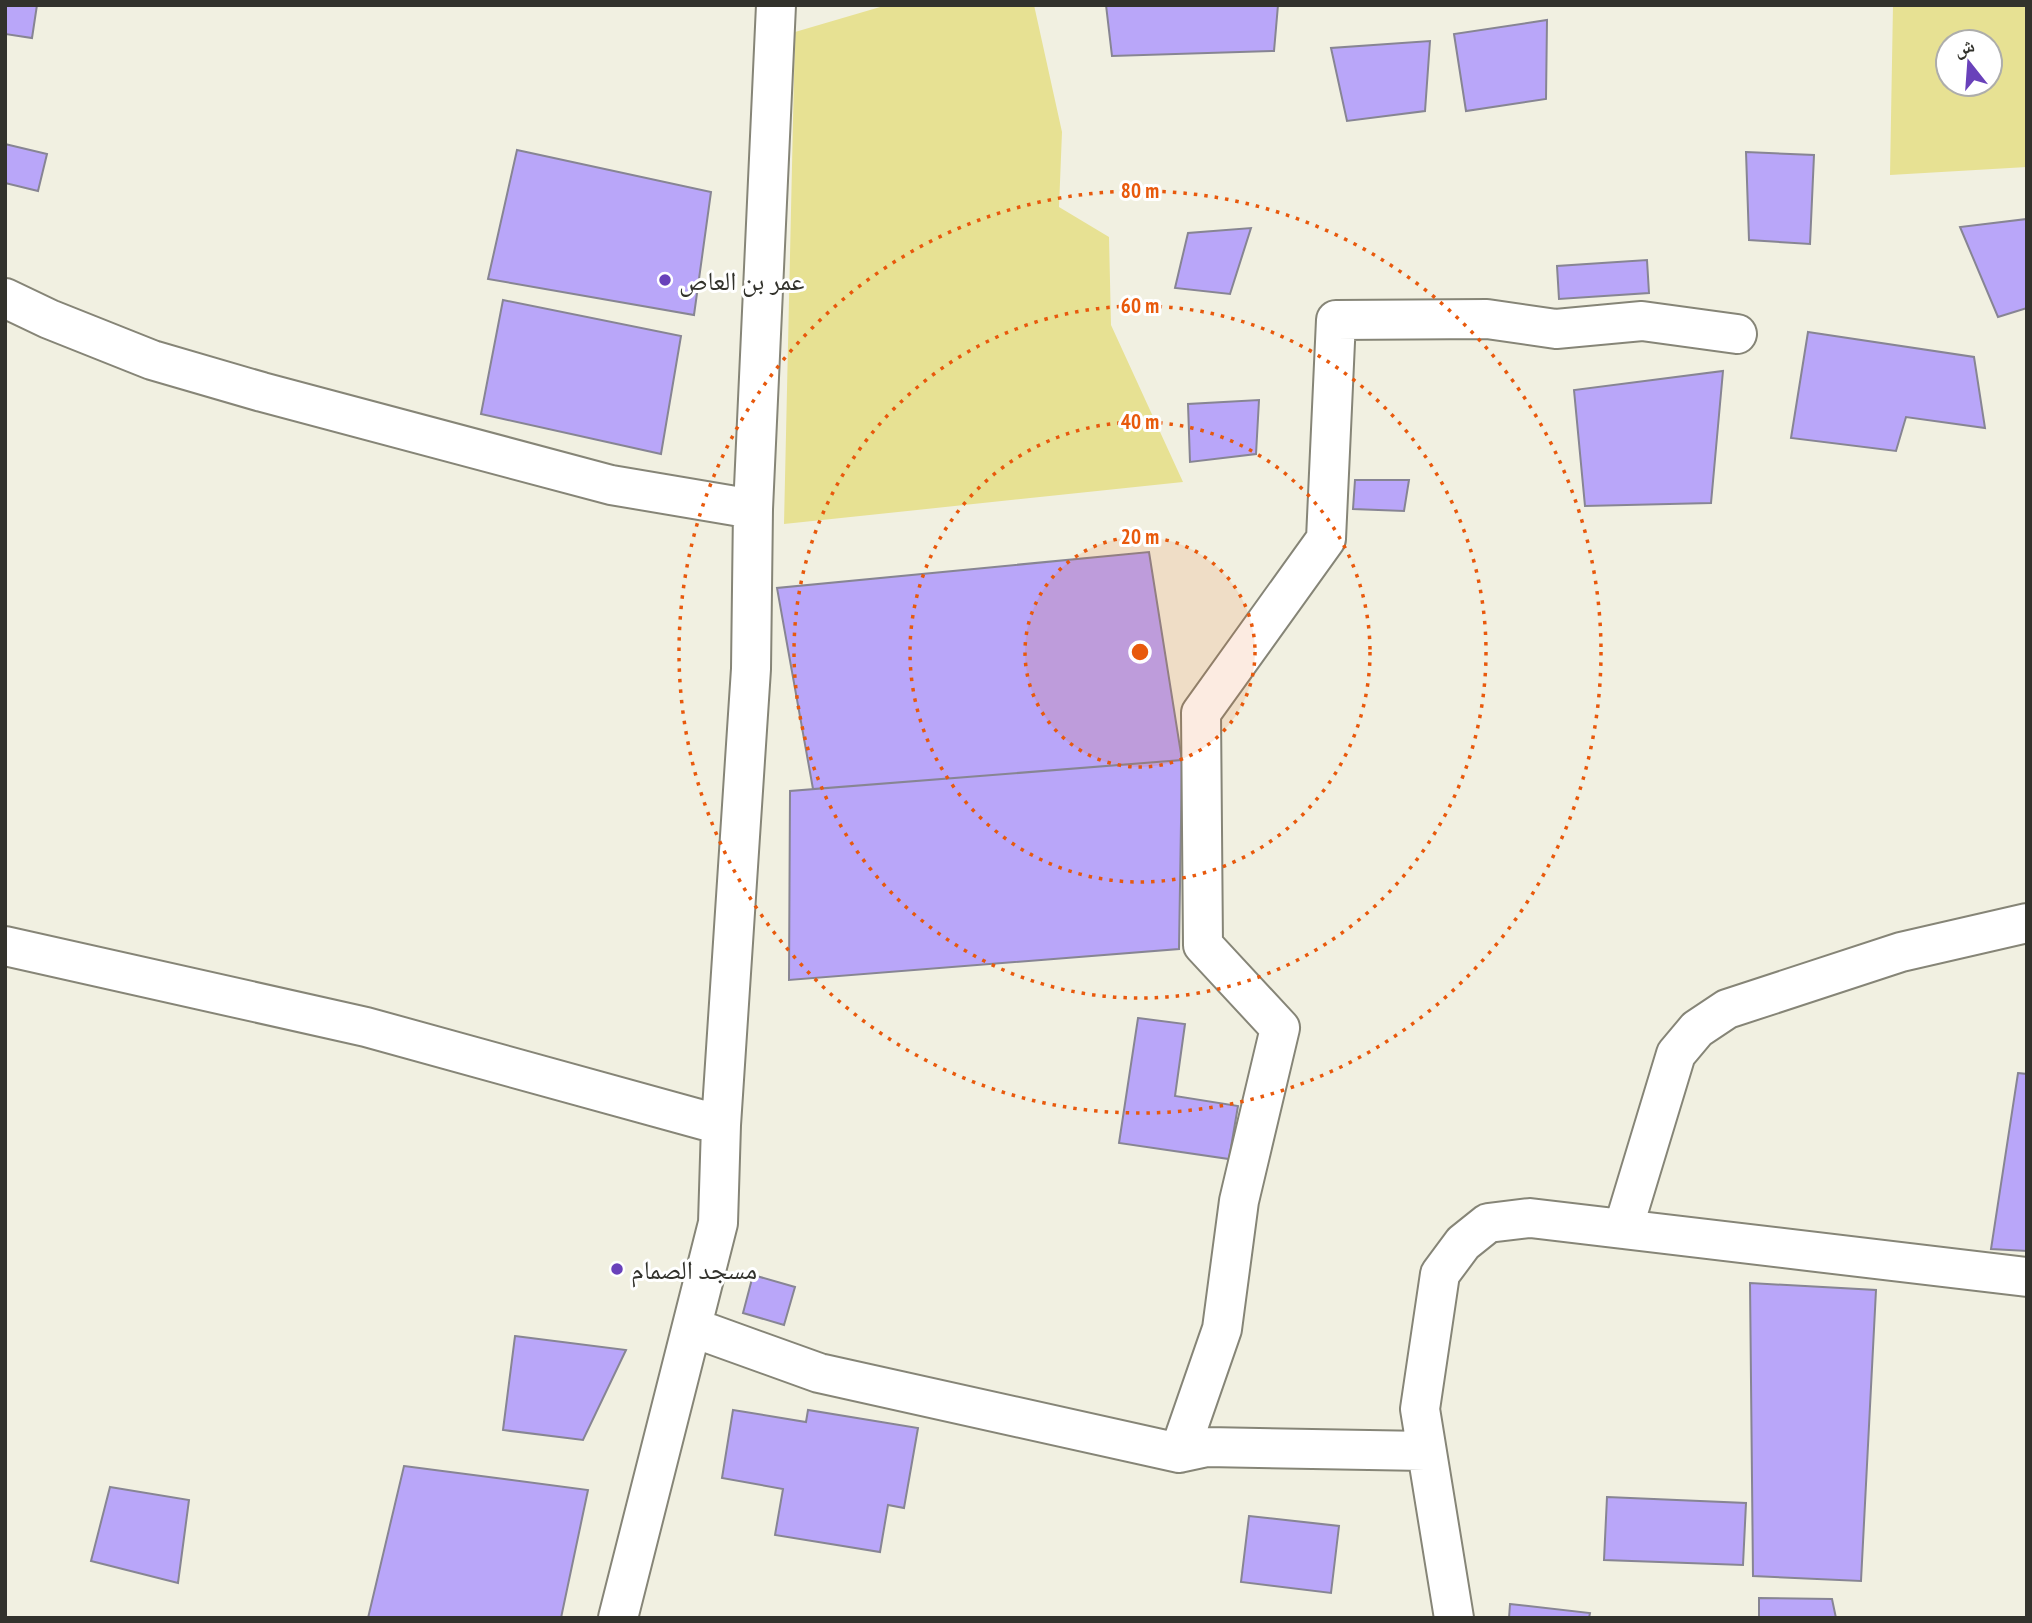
<svg xmlns="http://www.w3.org/2000/svg" width="2032" height="1623" font-family="'PT Sans Narrow','Noto Naskh Arabic',sans-serif">
<style>
.green{fill:#e7e193;fill-rule:evenodd}
.building{fill:#b9a6f9;stroke:#878593;stroke-width:2}
.lines{fill:none;stroke-linecap:round;stroke-linejoin:round}
.minor-casing{stroke:#868577;stroke-width:42}
.minor{stroke:#fff;stroke-width:38}
.ring{fill:none;stroke:#e8590c;stroke-width:3.5;stroke-dasharray:3.5 7}
.poi-dot{fill:#6941ba;stroke:#fff;stroke-width:2.5}
.labels{text-anchor:middle;dominant-baseline:central;stroke-width:6;stroke-linejoin:round;paint-order:stroke}
.poi-label{font-size:26px;fill:#32322c;stroke:#fff;text-anchor:start}
.centre{fill:#e8590c;stroke:#fff;stroke-width:3.5}
.ring-label{font-size:21px;text-anchor:middle;font-weight:bold;fill:#e8590c;stroke:#fff;stroke-width:6;stroke-linejoin:round;paint-order:stroke}
</style>
<rect width="100%" height="100%" fill="#f1f0e1"/>
<path class="green" d="M 887,5 L 1034,5 L 1062,132 L 1059,207 L 1109,237 L 1111,325 L 1183,482 L 784,524 L 795,32 Z
M 1893,5 L 2027,5 L 2027,167 L 1890,175 ZM 1948,42 L 1990,42 L 1990,84 L 1948,84 Z"/>
<path class="building" d="M 5,5 L 37,5 L 32,38 L 5,34 Z
M 1106,5 L 1278,5 L 1274,51 L 1112,56 Z
M 1547,20 L 1546,99 L 1466,111 L 1454,34 Z
M 1430,41 L 1425,111 L 1347,121 L 1331,48 Z
M 5,144 L 47,154 L 38,191 L 5,183 Z
M 517,150 L 711,192 L 694,315 L 488,279 Z
M 1746,152 L 1814,155 L 1810,244 L 1749,240 Z
M 2027,219 L 2027,308 L 1998,317 L 1960,227 Z
M 1251,228 L 1230,294 L 1175,288 L 1188,233 Z
M 1647,260 L 1649,293 L 1559,299 L 1557,266 Z
M 503,300 L 681,336 L 661,454 L 481,414 Z
M 1808,332 L 1974,357 L 1985,428 L 1906,417 L 1896,451 L 1791,438 Z
M 1723,371 L 1711,503 L 1585,506 L 1574,390 Z
M 1259,400 L 1256,454 L 1190,462 L 1188,404 Z
M 1355,480 L 1409,480 L 1404,511 L 1353,509 Z
M 1149,552 L 1182,760 L 813,789 L 777,588 Z
M 1182,760 L 1179,949 L 789,980 L 790,791 Z
M 1138,1018 L 1185,1024 L 1175,1096 L 1238,1106 L 1229,1159 L 1119,1143 Z
M 2018,1073 L 2027,1074 L 2027,1251 L 1991,1249 Z
M 753,1275 L 795,1287 L 784,1325 L 743,1313 Z
M 1750,1283 L 1876,1290 L 1861,1581 L 1753,1576 Z
M 515,1336 L 626,1350 L 583,1440 L 503,1430 Z
M 733,1410 L 806,1422 L 808,1410 L 918,1428 L 904,1508 L 888,1505 L 880,1552 L 775,1535 L 783,1489 L 722,1478 Z
M 404,1466 L 588,1490 L 561,1618 L 368,1618 Z
M 110,1487 L 189,1500 L 178,1583 L 91,1561 Z
M 1607,1497 L 1746,1503 L 1743,1565 L 1604,1560 Z
M 1249,1516 L 1339,1526 L 1331,1593 L 1241,1582 Z
M 1759,1598 L 1832,1599 L 1836,1618 L 1759,1618 Z
M 1510,1604 L 1590,1613 L 1589,1618 L 1509,1618 Z"/>
<g class="lines">
<defs>
<path id="minor" d="M 5,298 L 49,319 L 152,360 L 262,392 L 611,485 L 753,509
M 5,946 L 366,1027 L 721,1125
M 1623,1229 L 1676,1054 L 1697,1029 L 1727,1009 L 1901,952 L 2027,923
M 694,1328 L 819,1373 L 1179,1453 L 1207,1447 L 1425,1451
M 1179,1453 L 1222,1329 L 1239,1201 L 1280,1028 L 1203,945 L 1201,713 L 1326,539 L 1336,320 L 1487,319 L 1556,329 L 1642,321 L 1737,334
M 618,1618 L 718,1223 L 721,1125 L 751,669 L 753,509 L 776,5
M 1454,1618 L 1420,1409 L 1440,1274 L 1463,1243 L 1488,1223 L 1530,1218 L 2027,1277"/>
</defs>
<use href="#minor" class="minor-casing"/>
<use href="#minor" class="minor"/>
</g>
<circle cx="1140" cy="652" r="115" fill="#e8590c" fill-opacity=".12"/>
<g class="ring">
<circle cx="1140" cy="652" r="115"/>
<circle cx="1140" cy="652" r="230"/>
<circle cx="1140" cy="652" r="346"/>
<circle cx="1140" cy="652" r="461"/>
</g>
<g class="poi-dot">
<circle cx="665" cy="280" r="7"/>
<circle cx="617" cy="1269" r="7"/>
</g>
<g class="labels">
<g class="poi-label">
<text x="679" y="280">عمر بن العاص</text>
<text x="631" y="1269">مسجد الصمام</text>
</g>
</g>
<circle cx="1140" cy="652" r="10" class="centre"/>
<g class="ring-label">
<text x="1140" y="198">80 m</text>
<text x="1140" y="313">60 m</text>
<text x="1140" y="429">40 m</text>
<text x="1140" y="544">20 m</text>
</g>
<rect width="2032" height="1623" fill="none" stroke="#32322c" stroke-width="14"/>
<g transform="translate(1969 63) rotate(343)"><circle r="33" fill="#ffffff" stroke="#adadab" stroke-width="2"/>
<path d="M0-5L12 26L0 18L-12 26Z" fill="#6941ba"/>
<text y="-10" font-size="19" font-weight="bold" text-anchor="middle" fill="#32322c">ش</text>
</g>
</svg>
